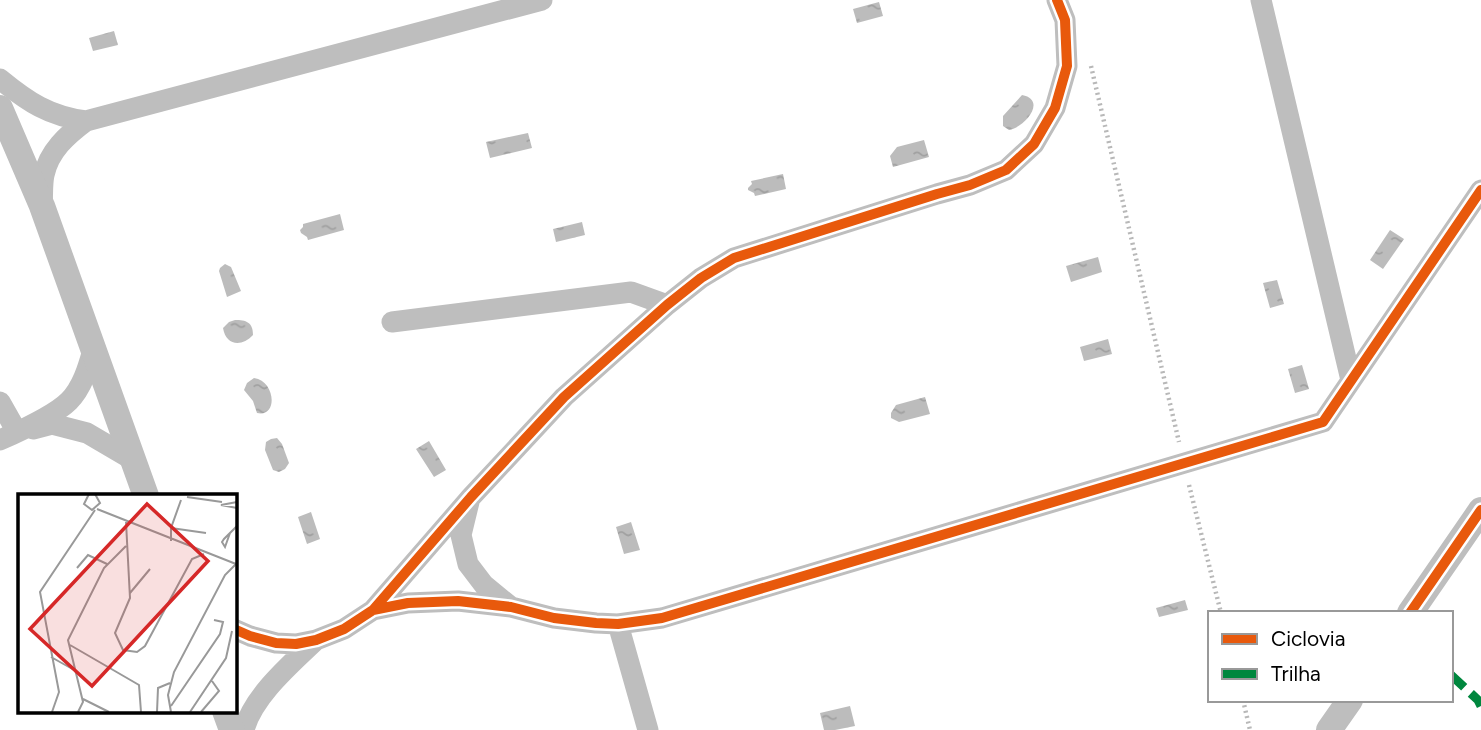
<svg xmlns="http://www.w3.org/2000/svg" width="1481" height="730" font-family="Figtree,sans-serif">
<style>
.water{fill:url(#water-ripples)}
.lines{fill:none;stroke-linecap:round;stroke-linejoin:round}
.path{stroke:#b8b8b8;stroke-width:4.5;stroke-dasharray:2 3.5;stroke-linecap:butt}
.minor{stroke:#bebebe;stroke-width:21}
.tertiary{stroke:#bebebe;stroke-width:26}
.quiet{stroke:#00873e;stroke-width:9;stroke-dasharray:18 9;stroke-linecap:butt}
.cycleway-casing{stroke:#fff;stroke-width:15}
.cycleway{stroke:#e8590c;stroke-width:10}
.inset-road{fill:none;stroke:#999;stroke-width:2}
.view{fill:#d62828;fill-opacity:0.15;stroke:#d62828;stroke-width:3.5}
.inset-edge{fill:none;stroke:#000;stroke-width:3.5}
</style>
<defs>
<pattern id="water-ripples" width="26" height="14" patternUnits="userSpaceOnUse" patternTransform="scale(1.75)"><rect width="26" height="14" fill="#bcbcbc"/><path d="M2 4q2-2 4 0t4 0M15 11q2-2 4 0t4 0" fill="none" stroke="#a0a0a0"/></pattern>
</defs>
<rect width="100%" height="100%" fill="#fff"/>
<path class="water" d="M 879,2 L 883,16 L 857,23 L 853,9 Z
M 114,31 L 118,45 L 93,51 L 89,38 Z
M 1022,95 C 1048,100 1024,128 1009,130 L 1003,126 L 1003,116 Z
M 528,133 L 532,148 L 490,158 L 486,142 Z
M 924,140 L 929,157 L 893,167 L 890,156 L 897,147 Z
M 783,174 L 786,189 L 755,196 L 754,193 L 748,190 L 748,188 L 752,184 L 751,181 Z
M 340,214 L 344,230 L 308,240 L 307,237 L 301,233 L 300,230 L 303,227 L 303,224 Z
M 582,222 L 585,235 L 556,242 L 553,229 Z
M 1390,230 L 1404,239 L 1383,269 L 1370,260 Z
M 1098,257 L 1102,272 L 1071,282 L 1066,266 Z
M 225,264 L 231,267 L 241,291 L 227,297 L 219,271 L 220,268 Z
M 1277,280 L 1284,304 L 1270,308 L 1263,283 Z
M 235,320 C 246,320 253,322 253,335 C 242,347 226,346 223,328 L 229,322 Z
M 1108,339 L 1112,354 L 1084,361 L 1080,347 Z
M 1302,365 L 1309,389 L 1295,393 L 1288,369 Z
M 254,378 C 276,381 278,418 257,413 L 253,401 L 244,390 L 247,383 Z
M 925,397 L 930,414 L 899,422 L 891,418 L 891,413 L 896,405 Z
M 277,438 L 282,444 L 289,463 L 285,469 L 279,472 L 273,470 L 265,450 L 266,442 L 271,439 Z
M 429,441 L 446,470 L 434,477 L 416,449 Z
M 311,512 L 320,539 L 307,544 L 298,517 Z
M 631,522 L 640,550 L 624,554 L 616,527 Z
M 1185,600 L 1188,610 L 1159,617 L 1156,608 Z
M 850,706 L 855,726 L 835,730 L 824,730 L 820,713 Z"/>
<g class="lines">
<path class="path" d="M 1091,66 L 1179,442
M 1189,485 L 1221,613
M 1243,700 L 1250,730"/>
<path class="minor" d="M 1261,0 L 1351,380
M 0,79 C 28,102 49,116 86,121 L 542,0
M 42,204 C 43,195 42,184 44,175 C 49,151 67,135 86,121
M 392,322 L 631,292 L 667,305
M 0,402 L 17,432
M 33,429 L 52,424 L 87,433 L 133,460
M 0,440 C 18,432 56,414 69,401 C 82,388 88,368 93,350
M 469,502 L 461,535 L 468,564 L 484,585 L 511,607
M 373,610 L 408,603 L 458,601 L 511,607 L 554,618 L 596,623 L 618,624 L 662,618 L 1323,422 L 1481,190
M 618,624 L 648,730
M 234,629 L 250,636 L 276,643 L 296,644 L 316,640 L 344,629 L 373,610 L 471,497 L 564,397 L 667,305 L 701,278 L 734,258 L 937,194 L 970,185 L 1006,170 L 1034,144 L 1055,108 L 1067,66 L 1065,20 L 1057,0
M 244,730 C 253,696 291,664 316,640"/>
<path class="tertiary" d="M 0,108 L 42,206 L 146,496
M 1410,613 L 1481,510
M 225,711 L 232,730
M 1329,730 L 1350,700"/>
<path class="quiet" d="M 1451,675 L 1478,700 L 1481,706"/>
<defs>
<path id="cycleway" d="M 373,610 L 408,603 L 458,601 L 511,607 L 554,618 L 596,623 L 618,624 L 662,618 L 1323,422 L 1481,190
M 1410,613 L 1481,510
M 234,629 L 250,636 L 276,643 L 296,644 L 316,640 L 344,629 L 373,610 L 471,497 L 564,397 L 667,305 L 701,278 L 734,258 L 937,194 L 970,185 L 1006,170 L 1034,144 L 1055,108 L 1067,66 L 1065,20 L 1057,0"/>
</defs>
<use href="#cycleway" class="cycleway-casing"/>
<use href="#cycleway" class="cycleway"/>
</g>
<g transform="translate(18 494)">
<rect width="219" height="219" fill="#fff"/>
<path class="inset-road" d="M 71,0 L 66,10 L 74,16 L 82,9 L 77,0M 169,3 L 204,8M 219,8 L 203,11 L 219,14M 79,15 L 218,70M 108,28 L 112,104 L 97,139 L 105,156 L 119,158 L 127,152 L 174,65 L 186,60M 153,34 L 188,39M 212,39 L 207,53 L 204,48 L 206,45 L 219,32M 153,47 L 153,34 L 163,6M 59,74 L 70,61 L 89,70M 112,99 L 132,75M 52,151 L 121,191 L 123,218M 33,163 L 58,177M 65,205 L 91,218M 153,212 L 202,140 L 205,128 L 196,126M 34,218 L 41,198 L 22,98 L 77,16M 60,218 L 65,208 L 50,146 L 86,74 L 108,52M 139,218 L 140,194 L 152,189M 153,218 L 150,201 L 156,178 L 207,81 L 219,69M 172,218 L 208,164 L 214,137M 183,218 L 201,197 L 194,187"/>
<path class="view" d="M 129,10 L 190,67 L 74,192 L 12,135 Z"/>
<rect width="219" height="219" class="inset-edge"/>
</g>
<rect x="1208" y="611" width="245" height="91" fill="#ffffff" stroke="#999999" stroke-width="2"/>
<rect x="1222" y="634" width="35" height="10" fill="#e8590c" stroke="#999999" stroke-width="2"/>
<text x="1271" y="646" font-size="21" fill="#000000">Ciclovia</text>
<rect x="1222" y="669" width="35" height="10" fill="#00873e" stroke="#999999" stroke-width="2"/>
<text x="1271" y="681" font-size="21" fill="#000000">Trilha</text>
</svg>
